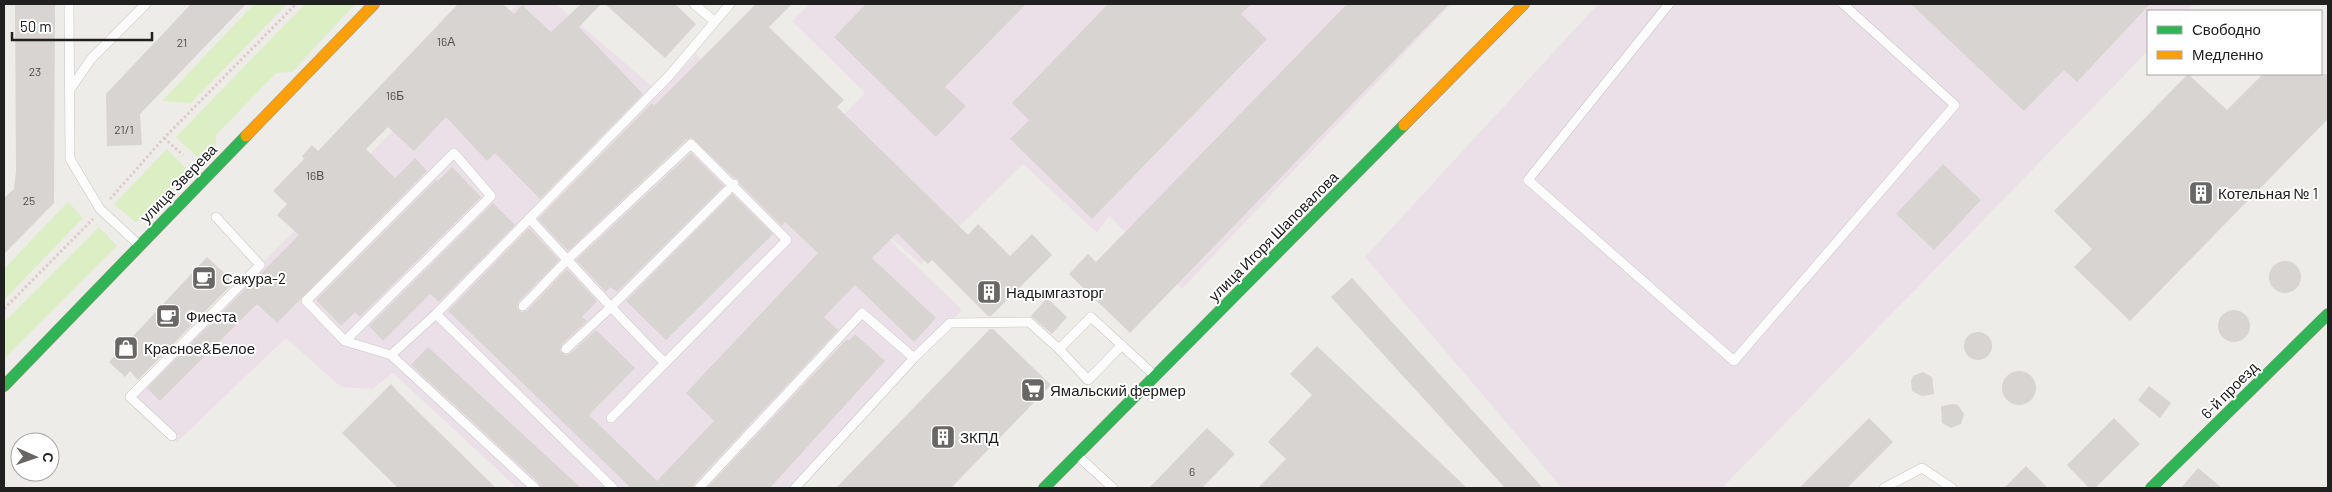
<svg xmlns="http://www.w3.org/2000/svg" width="2332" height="492" font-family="Barlow,sans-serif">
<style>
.industrial{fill:#ece0e8}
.grass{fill:#dbeec4}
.building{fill:#d7d4d1}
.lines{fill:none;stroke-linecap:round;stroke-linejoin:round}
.lane-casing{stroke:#c7c6c4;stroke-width:10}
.fast-casing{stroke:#97997f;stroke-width:12}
.slow-casing{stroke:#97997f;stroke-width:12}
.path{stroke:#dccdca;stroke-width:3;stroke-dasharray:2.5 2.5;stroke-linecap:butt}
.lane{stroke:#fcfcfc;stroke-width:9}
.fast{stroke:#30b455;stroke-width:11}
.slow{stroke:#ff9f0a;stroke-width:11}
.labels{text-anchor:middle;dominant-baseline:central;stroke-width:4;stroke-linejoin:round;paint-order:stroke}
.number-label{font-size:12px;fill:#4e4d4c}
.street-label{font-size:15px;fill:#202020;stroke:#fff}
.poi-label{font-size:15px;fill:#202020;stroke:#fff;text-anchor:start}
</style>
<rect width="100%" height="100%" fill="#eeece8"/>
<path class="industrial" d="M 518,4 L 556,4 L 660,93 L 696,54 L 803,156 L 865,93 L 792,21 L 809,4 L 1451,4 L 1182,289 L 1109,216 L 1097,233 L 1023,164 L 921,264 L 861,212 L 962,310 L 796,488 L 517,488 L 393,373 L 372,389 L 341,387 L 286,338 L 177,442 L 130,397 Z
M 1598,4 L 2194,4 L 2187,11 L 2148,11 L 2148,51 L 1722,488 L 1562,488 L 1365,257 Z"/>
<path class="grass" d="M 254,4 L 287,4 L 191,103 L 162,101 Z
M 305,4 L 355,4 L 292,72 L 276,73 L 216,135 L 216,150 L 203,162 L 176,137 Z
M 167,149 L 191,173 L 145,220 L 135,222 L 114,204 Z
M 68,202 L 83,218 L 4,300 L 4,269 Z
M 99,227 L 117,246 L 4,359 L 4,322 Z"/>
<path class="building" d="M 15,4 L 55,4 L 54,203 L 4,254 L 4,198 L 14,189 L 16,171 Z
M 191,4 L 246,4 L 140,114 L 142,145 L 107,146 L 106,94 Z
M 458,4 L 503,4 L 514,14 L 522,5 L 551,32 L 581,4 L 601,4 L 579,27 L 643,94 L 540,199 L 495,153 L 487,161 L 446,117 L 414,151 L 388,127 L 366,149 L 395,178 L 415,158 L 427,171 L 277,323 L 257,304 L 160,401 L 147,388 L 299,235 L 277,215 L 287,204 L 273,191 L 304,159 L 302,156 L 312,145 L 318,151 Z
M 605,4 L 675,4 L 696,24 L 665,58 Z
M 756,4 L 792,4 L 769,27 L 844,100 L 837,107 L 968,235 L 978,224 L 1010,256 L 1032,234 L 1052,255 L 991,316 L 988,316 L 932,260 L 928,264 L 897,233 L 872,258 L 936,318 L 914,342 L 855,285 L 824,317 L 838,330 L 694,484 L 693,488 L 631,488 L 448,311 L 529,228 L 559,260 L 518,302 L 517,308 L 521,312 L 527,311 L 567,269 L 597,301 L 582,317 L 587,321 L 562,344 L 560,351 L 565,355 L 570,354 L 596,330 L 635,368 L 589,415 L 657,481 L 714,421 L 686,393 L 818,253 L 785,222 L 782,226 L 740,184 L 738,179 L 734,178 L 692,138 L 687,139 L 568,251 L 538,219 L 652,103 L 654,106 Z
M 866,4 L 1026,4 L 945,87 L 966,106 L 936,137 L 834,37 Z
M 1108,4 L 1251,4 L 1241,14 L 1267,39 L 1092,219 L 1010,139 L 1029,120 L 1012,103 Z
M 1347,4 L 1449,4 L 1130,333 L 1069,274 L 1088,254 L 1096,262 Z
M 1911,4 L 2150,4 L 2077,82 L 2064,70 L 2024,111 Z
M 2188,74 L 2227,110 L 2263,74 L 2328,74 L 2328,119 L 2130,321 L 2074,267 L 2092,249 L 2054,211 Z
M 691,153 L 724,186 L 617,292 L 610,287 L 606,292 L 576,260 Z
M 1943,164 L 1981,200 L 1934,250 L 1896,214 Z
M 452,167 L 481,197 L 360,317 L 355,312 L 341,326 L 316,300 L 436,180 L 438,181 Z
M 732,194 L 773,234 L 666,340 L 626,301 Z
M 493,203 L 515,225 L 439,302 L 430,294 L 383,341 L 369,326 Z
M 207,257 L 234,282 L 138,380 L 130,371 L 125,377 L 109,362 Z
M2269 277a16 16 0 1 1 32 0a16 16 0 1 1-32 0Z
M 1352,278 L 1543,488 L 1505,488 L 1331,297 Z
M 1047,298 L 1067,317 L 1052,334 L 1031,316 Z
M2218 326a16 16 0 1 1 32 0a16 16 0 1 1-32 0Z
M 990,329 L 993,329 L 1051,385 L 951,488 L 836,488 Z
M1964 346a14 14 0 1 1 28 0a14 14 0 1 1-28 0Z
M 855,334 L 885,361 L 770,488 L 707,488 L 847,339 L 849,341 Z
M 1317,346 L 1467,488 L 1258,488 L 1286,459 L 1268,442 L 1312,395 L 1290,374 Z
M 428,347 L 581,488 L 541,488 L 539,483 L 411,365 Z
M2002 388a17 17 0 1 1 34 0a17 17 0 1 1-34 0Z
M 1923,372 L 1932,377 L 1934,394 L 1922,396 L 1912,391 L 1911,381 L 1913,376 Z
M 391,384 L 397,391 L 496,488 L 398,488 L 342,433 Z
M 2149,386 L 2171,403 L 2160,418 L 2138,400 Z
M 1953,404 L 1958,405 L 1964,414 L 1961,424 L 1951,428 L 1942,423 L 1941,406 Z
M 1869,418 L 1893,442 L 1847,488 L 1799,488 Z
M 2114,418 L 2140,444 L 2095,488 L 2089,488 L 2067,465 Z
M 1207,428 L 1235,454 L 1202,488 L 1149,488 Z
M 2026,466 L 2048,488 L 2004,488 Z
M 2198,468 L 2222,488 L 2181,488 Z"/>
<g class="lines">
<defs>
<path id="lane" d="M 69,4 L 70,159 L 100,209 L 139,245
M 694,4 L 714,21
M 1669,4 L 1528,180 L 1734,361 L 1955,105 L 1843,4
M 69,91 L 91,59 L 146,4
M 523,306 L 567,260 L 691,144 L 787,240 L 665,363 C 618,316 574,267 529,218
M 345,341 L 491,196 L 454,153 L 306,301 L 345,341 L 391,355 L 535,488
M 566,349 L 610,308 L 734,184
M 1059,349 L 1088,380 L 1122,345
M 391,355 L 436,314
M 611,418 L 665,363
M 172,436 L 130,397 L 260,265 L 216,217
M 1078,456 L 1113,488
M 613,488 L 436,314 L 668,77 L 730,4
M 699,488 L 862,313 L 914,358 L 950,323 L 1029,322 L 1059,349 L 1091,317 L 1154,375
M 795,488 L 914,358
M 1884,488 L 1922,468 L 1952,488"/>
<path id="fast" d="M 4,386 L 246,136
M 1044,488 L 1404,125
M 2151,488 L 2328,314"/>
<path id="slow" d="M 1404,125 L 1524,4
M 246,136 L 374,4"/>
</defs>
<use href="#lane" class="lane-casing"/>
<use href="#fast" class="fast-casing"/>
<use href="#slow" class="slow-casing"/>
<path class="path" d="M 164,138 L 183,155
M 110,199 L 164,138 L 296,4
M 4,309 L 93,219"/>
<use href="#lane" class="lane"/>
<use href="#fast" class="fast"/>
<use href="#slow" class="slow"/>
</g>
<defs>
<symbol id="building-square" viewBox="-11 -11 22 22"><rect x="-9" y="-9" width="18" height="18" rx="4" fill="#686766" stroke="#fff"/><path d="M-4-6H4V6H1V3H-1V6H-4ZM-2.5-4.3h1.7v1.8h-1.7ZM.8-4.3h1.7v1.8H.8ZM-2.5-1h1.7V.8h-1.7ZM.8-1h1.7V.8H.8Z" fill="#fff"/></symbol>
<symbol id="cafe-square" viewBox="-11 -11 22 22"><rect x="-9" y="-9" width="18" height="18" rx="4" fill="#686766" stroke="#fff"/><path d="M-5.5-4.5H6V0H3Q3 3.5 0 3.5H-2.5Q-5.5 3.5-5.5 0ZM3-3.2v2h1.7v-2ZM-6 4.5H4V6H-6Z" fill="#fff"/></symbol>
<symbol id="shop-square" viewBox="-11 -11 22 22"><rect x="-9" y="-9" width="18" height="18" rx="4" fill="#686766" stroke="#fff"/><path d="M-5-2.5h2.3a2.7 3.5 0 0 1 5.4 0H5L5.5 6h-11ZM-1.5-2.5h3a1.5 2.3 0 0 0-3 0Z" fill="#fff"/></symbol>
<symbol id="supermarket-square" viewBox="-11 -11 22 22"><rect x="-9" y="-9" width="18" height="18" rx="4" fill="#686766" stroke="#fff"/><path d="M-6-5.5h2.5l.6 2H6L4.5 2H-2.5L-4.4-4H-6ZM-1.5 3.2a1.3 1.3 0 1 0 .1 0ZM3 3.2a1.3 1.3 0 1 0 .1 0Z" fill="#fff"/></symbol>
</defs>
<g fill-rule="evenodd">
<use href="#building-square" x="2187" y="179" width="28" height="28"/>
<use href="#cafe-square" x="190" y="264" width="28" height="28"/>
<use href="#building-square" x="975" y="278" width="28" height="28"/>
<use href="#cafe-square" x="154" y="302" width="28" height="28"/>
<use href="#shop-square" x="112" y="334" width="28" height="28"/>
<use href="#supermarket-square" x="1019" y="376" width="28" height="28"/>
<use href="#building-square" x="929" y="423" width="28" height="28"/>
</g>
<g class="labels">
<g class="number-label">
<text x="446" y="41">16А</text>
<text x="182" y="42">21</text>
<text x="35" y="71">23</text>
<text x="395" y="95">16Б</text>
<text x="124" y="129">21/1</text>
<text x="315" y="175">16В</text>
<text x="29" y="200">25</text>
<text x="1192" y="471">6</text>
</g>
<g class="street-label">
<text transform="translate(178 183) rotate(-46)">улица Зверева</text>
<text transform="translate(1273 236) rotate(-45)">улица Игоря Шаповалова</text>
<text transform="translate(2229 390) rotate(-45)">6-й проезд</text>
</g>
<g class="poi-label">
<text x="2218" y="193">Котельная № 1</text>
<text x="222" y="278">Сакура-2</text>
<text x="1006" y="292">Надымгазторг</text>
<text x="186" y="316">Фиеста</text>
<text x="144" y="348">Красное&amp;Белое</text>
<text x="1050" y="390">Ямальский фермер</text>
<text x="960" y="437">ЗКПД</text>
</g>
</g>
<rect width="2332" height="492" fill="none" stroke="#202020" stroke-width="10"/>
<rect x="2147" y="10" width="175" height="65" fill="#ffffff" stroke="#a6a6a6"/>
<rect x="2157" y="26" width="25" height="8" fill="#30b455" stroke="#a6a6a6"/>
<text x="2192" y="35" font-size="15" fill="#202020">Свободно</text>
<rect x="2157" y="51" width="25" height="8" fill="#ff9f0a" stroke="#a6a6a6"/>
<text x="2192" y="60" font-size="15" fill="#202020">Медленно</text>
<g transform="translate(35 457) rotate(92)"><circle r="24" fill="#ffffff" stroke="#a6a6a6"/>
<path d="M0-4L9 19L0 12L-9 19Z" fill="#686766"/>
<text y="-8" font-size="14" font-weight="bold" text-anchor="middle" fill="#202020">С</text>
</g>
<path d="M12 32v8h140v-8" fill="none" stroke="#202020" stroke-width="2.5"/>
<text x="20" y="32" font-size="15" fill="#202020" stroke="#ffffff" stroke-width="4" paint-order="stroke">50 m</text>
</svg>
